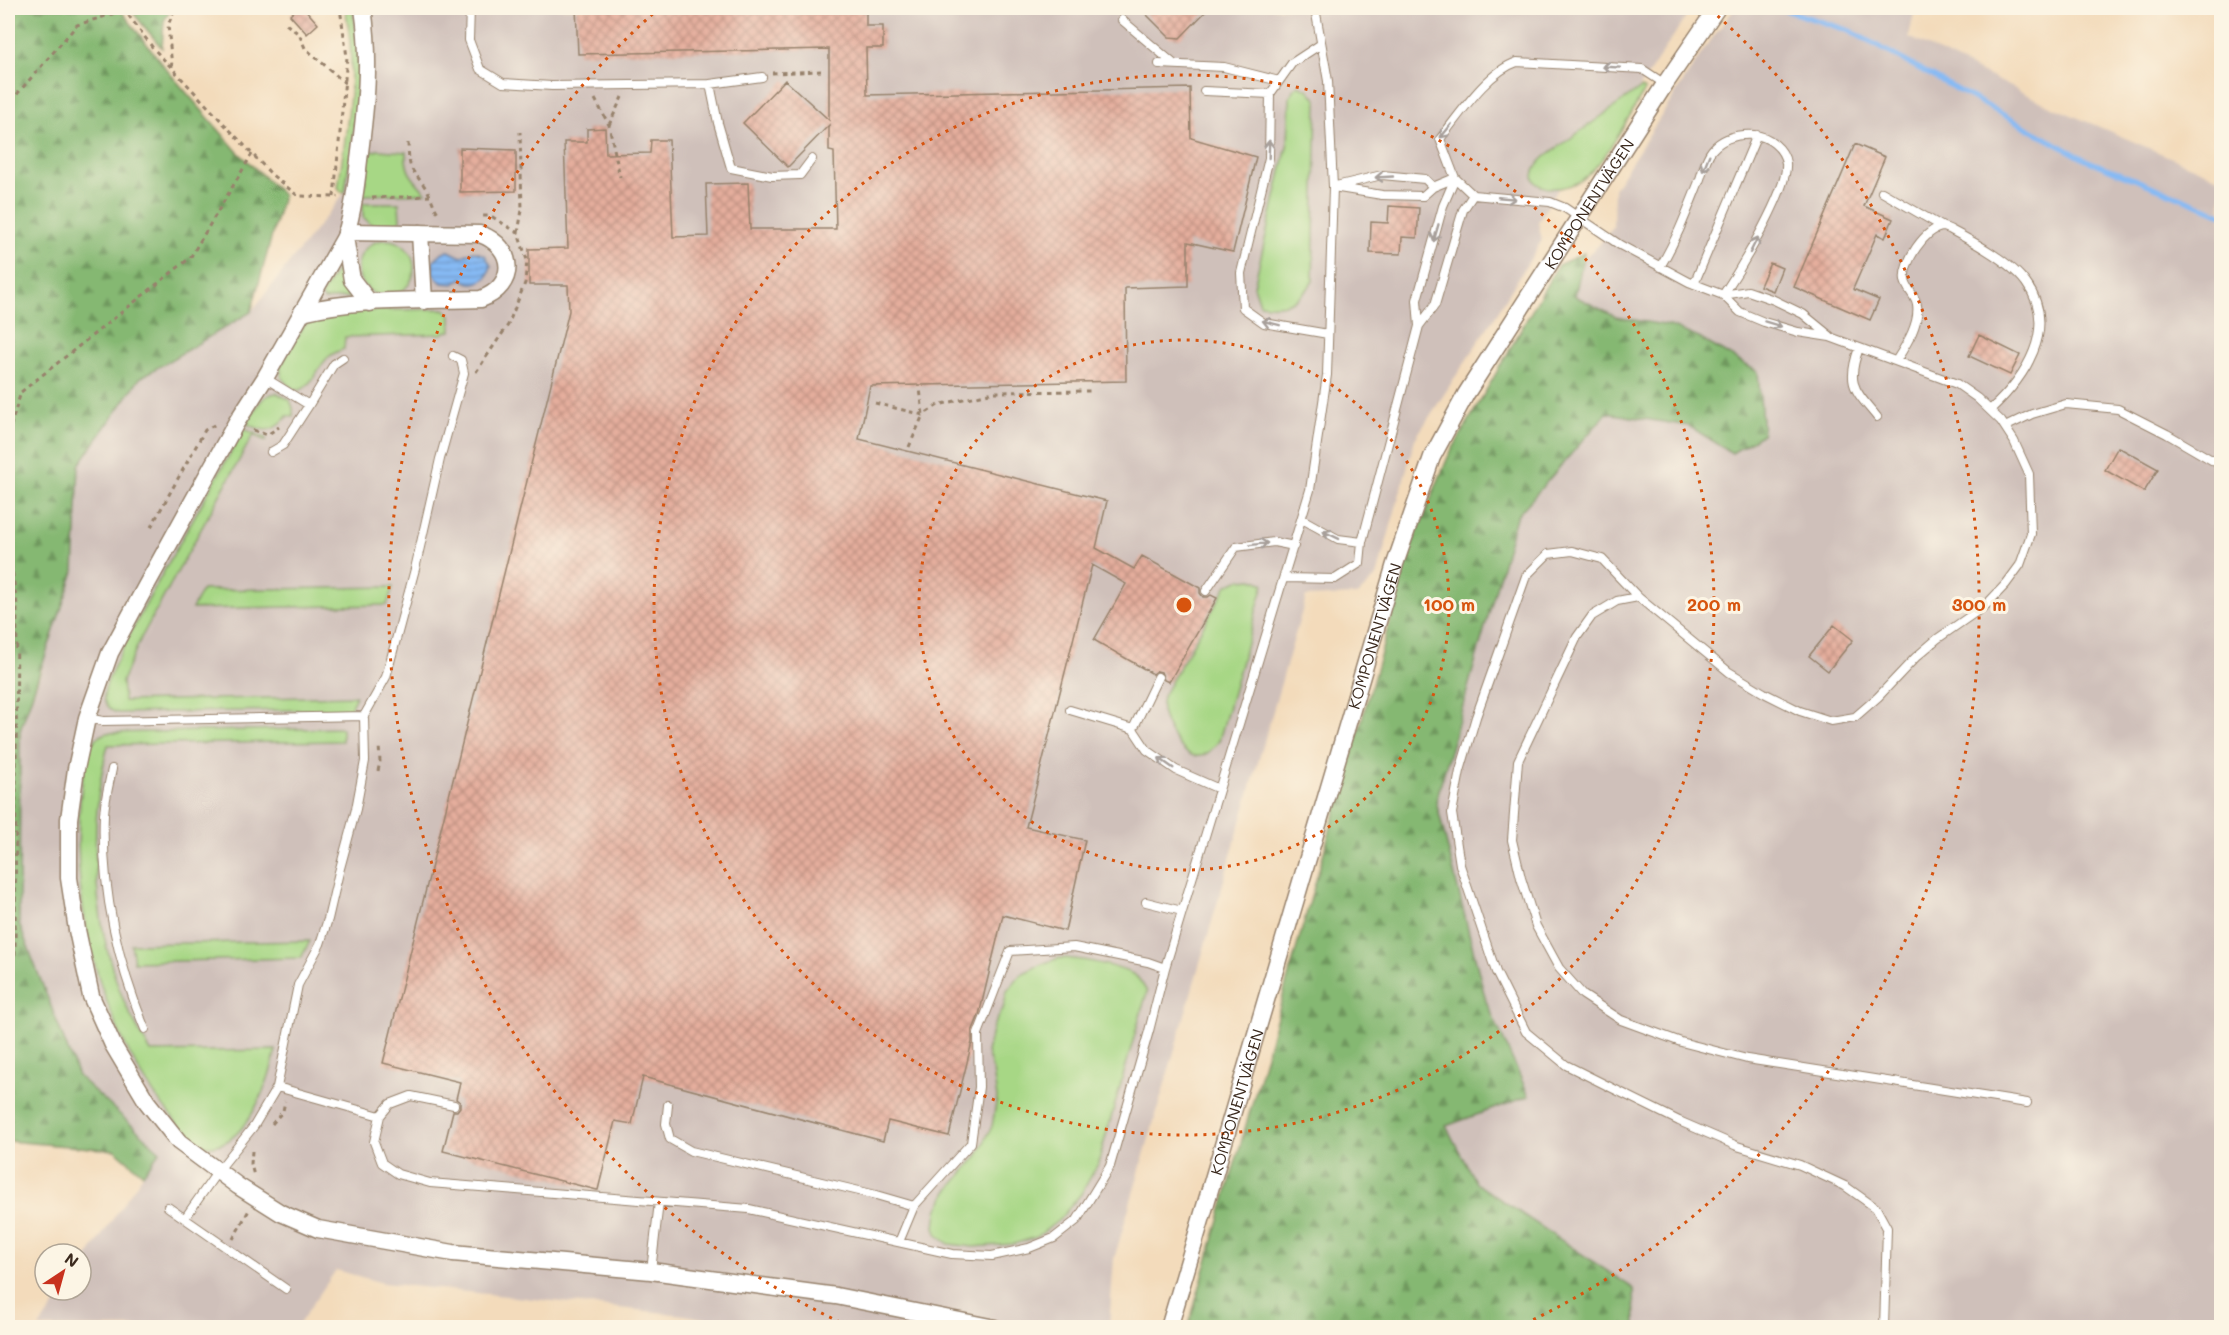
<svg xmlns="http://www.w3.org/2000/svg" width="2229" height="1335" font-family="Mali,sans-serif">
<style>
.industrial{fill:#cfc0ba}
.grass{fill:#a7d785;stroke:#718052;stroke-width:1.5}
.forest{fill:url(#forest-firs);stroke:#607148;stroke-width:1.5}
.water{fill:url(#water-rules);stroke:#607289;stroke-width:1.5}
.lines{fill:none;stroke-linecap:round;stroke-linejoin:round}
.stream{stroke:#86baf4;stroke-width:5}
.building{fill:url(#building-cross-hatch)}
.lane-casing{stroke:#97826c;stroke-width:10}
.street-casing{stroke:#97826c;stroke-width:19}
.path{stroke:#97826c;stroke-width:3;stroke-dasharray:4.5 4.5;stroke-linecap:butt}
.lane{stroke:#fff;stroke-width:8}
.street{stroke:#fff;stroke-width:16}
.oneway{stroke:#a79f9a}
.ring{fill:none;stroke:#d7540e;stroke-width:3;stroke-dasharray:3 6}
.labels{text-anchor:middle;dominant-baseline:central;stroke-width:6;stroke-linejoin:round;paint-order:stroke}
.street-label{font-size:16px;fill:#3b2a1e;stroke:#fcf5e5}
.centre{fill:#d7540e;stroke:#fcf5e5;stroke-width:3}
.ring-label{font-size:18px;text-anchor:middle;font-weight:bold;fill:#d7540e;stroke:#fcf5e5;stroke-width:6;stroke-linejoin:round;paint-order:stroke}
</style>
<defs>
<pattern id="forest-firs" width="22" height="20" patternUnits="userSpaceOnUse" patternTransform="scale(1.5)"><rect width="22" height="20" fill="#85b872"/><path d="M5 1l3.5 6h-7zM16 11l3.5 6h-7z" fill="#6e965d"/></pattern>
<pattern id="water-rules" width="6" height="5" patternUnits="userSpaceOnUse" patternTransform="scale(1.5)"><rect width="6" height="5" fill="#86baf4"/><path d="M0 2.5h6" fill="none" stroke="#6f97c5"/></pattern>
<pattern id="building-cross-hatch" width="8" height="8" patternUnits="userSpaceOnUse" patternTransform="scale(1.5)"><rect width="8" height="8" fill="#e5ae9d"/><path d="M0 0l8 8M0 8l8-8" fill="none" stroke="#bb8e7f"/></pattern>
</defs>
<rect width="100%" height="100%" fill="#fcf5e5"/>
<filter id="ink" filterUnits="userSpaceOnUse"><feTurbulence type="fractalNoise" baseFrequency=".0167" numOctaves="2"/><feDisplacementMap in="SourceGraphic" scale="12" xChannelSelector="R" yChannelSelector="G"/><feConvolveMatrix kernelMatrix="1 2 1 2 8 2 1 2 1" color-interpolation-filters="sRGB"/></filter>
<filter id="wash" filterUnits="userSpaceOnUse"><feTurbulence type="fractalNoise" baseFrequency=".008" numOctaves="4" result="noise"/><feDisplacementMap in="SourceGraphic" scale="24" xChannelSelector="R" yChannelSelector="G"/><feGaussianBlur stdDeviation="1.35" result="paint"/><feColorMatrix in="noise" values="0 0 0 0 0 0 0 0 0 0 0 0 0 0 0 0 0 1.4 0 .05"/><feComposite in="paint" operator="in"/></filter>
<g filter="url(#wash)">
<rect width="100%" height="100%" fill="#f3dbbb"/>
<path class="industrial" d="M 352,8 L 1692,8 L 1581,176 L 1561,184 L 1538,222 L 1542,240 L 1497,313 L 1415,439 L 1377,576 L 1358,595 L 1306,597 L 1114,1259 L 1109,1327 L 753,1327 L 684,1315 L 383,1283 L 336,1270 L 297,1327 L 39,1327 L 65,1290 L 81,1290 L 81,1266 L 159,1151 L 78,1076 L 19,923 L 20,731 L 42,670 L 73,518 L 79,465 L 140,378 L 251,312 L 345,192 L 358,76 L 358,45 Z
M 1735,8 L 1915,8 L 1909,37 L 2048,105 L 2221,179 L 2221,1327 L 1608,1327 L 1433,1140 L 1385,665 L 1571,269 L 1598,246 L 1613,227 L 1614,189 L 1705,48 Z"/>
<path class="grass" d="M 345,8 L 352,8 C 366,68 353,131 345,192 L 341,192 L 338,187 C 347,128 358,67 345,8 Z
M 1298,85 L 1309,90 L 1317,100 L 1313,281 C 1300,303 1284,308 1260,304 L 1254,286 L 1288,142 L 1290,97 L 1293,90 Z
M 1641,88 L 1645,90 C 1629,115 1605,165 1581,180 C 1556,197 1510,187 1547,155 Z
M 378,150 L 406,152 C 405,173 413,178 426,193 L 363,195 L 369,155 L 371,152 Z
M 363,203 L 399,203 L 400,221 L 395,226 L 373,226 L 363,217 Z
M358 268a28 28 0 1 1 56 0a28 28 0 1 1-56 0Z
M 339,267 L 343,270 L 351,297 L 324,300 L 321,295 Z
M 444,309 L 451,315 L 451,331 L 444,332 L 443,334 L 345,337 L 344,349 C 335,352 329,355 324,362 C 313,376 303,407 282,378 L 280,367 L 303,327 L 315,317 L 349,311 Z
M 277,393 L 290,400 L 293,408 L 293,416 C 284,416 290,414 284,420 C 270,434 263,431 247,424 C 255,411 260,394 277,393 Z
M 244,429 L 266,438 L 266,441 L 253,435 L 141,638 L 122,681 L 124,701 L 356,696 L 350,709 L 118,713 C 111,711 104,706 104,697 C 104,682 120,656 126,642 C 163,570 204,500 244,429 Z
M 1253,579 L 1264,584 L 1219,741 C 1213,748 1206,758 1195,756 C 1180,754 1165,725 1162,711 C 1161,706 1162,701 1163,696 L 1227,585 L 1238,580 Z
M 393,587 L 387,605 L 192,609 L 202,590 Z
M 342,728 L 342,741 L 108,745 C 88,821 92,917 120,991 C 128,1013 139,1032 151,1052 L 276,1050 C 269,1083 244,1156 200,1145 C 170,1120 149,1089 131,1056 C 88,974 71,883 81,792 C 84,772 82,740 106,733 Z
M 310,941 L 301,958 L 134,962 L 131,944 Z
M 1059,958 C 1079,958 1114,965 1133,974 C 1140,978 1143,985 1147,992 L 1098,1164 L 1081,1194 L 1059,1220 L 1037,1237 L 1014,1244 L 973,1247 L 949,1244 L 938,1236 L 935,1227 L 937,1211 L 946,1193 L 978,1155 L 992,1126 L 997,1098 L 993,1071 L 987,1052 L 993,1026 L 1003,1009 L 1007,991 L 1021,974 L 1042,964 Z"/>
<path class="forest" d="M 8,8 L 119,8 L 167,70 L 237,151 L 283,195 L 251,312 L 140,378 L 79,465 L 74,571 L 20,731 L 19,924 L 78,1076 L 160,1151 L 143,1174 L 115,1150 L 8,1141 Z
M 129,8 L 171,8 L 164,21 L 162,48 Z
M 1584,253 L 1575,296 L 1616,317 L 1670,326 L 1699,338 L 1758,372 L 1763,434 L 1732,453 L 1689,426 L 1607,413 L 1516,517 L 1436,801 L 1486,1001 L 1529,1096 L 1446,1126 L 1476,1183 L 1634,1289 L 1635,1327 L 1188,1328 L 1412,544 L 1448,457 L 1558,265 Z"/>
<path class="water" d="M 449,251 L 461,257 L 473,251 L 485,255 L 491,266 L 487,277 C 479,284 470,286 462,278 L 454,284 L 442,283 L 433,274 L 433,261 L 443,252 Z"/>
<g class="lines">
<path class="stream" d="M 1779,8 L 1850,31 L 2086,160 L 2222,214"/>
</g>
<g id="blocks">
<path class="building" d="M 298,8 L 304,8 L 318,24 L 307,34 L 290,15 Z
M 576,8 L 866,8 L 866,26 L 883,26 L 883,48 L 866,48 L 867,95 L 1190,88 L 1191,138 L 1256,157 L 1233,252 L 1188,242 L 1188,286 L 1125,288 L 1126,381 L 870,386 L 859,439 L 1107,501 L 1096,548 L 1134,569 L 1142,556 L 1200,588 L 1200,593 L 1203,597 L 1208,597 L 1211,595 L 1217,598 L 1169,682 L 1164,680 L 1161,672 L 1157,671 L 1153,674 L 1094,640 L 1126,584 L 1092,565 L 1026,827 L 1085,840 L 1065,931 L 1003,915 L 979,1015 L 972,1032 L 972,1042 L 949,1136 L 888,1121 L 883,1141 L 643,1077 L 632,1124 L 615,1121 L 598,1190 L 597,1190 L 443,1151 L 453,1111 L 457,1111 L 460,1107 L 460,1102 L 456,1099 L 460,1082 L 383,1063 L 569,311 L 568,285 L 529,285 L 529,249 L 568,248 L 564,142 L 587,142 L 587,129 L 605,128 L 606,154 L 650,153 L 651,140 L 669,140 L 673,237 L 708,236 L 706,184 L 748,183 L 750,229 L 836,229 L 834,152 L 829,151 L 829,125 L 788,167 L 743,123 L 785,80 L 829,120 L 829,49 L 578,54 Z
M 1140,8 L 1209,8 L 1180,38 L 1169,37 Z
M 1855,144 L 1885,157 L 1864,206 L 1893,219 L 1885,238 L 1877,234 L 1853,289 L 1879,300 L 1870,320 L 1794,287 Z
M 460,148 L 516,150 L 516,191 L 460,192 Z
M 1389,206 L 1419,208 L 1417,238 L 1402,237 L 1401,254 L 1370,253 L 1371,222 L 1388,223 Z
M 1770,263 L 1782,268 L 1773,291 L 1760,286 Z
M 1979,335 L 2020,355 L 2010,375 L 1969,356 Z
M 2118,447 L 2158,469 L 2144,492 L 2105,470 Z
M 1834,625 L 1853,640 L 1828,671 L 1809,656 Z"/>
</g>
</g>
<g filter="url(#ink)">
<use href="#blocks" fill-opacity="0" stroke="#97826c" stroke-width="1.5"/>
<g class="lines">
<defs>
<path id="lane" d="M 470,8 L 469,40 L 480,69 L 503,83 L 552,86 L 710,84 L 762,77
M 1122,20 L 1174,64
M 1321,44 L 1292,63 L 1270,94 L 1269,158 L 1241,273 L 1243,308 L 1264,323 L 1328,334
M 1159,64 L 1224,67 L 1279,81
M 710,84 L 718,123 L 731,168 L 772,176 L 800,175 L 812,159
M 1665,84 L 1642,69 L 1517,62 C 1487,72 1460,114 1440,139 L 1455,178 L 1473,195 L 1550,202 L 1565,208 L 1620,245 L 1689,282 L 1723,295 L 1740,312 L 1764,322 L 1798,332 L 1830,337 L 1957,384 L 1977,398 L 2001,421 L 2014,441 L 2029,474 L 2031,534 L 2020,565 L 2006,584 L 1986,605 L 1937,639 L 1916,657 L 1878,697 L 1855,717 L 1831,721 L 1800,711 L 1764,693 L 1729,672 L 1638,597 L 1602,559 L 1572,551 L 1548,554 L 1526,576 L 1476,717 L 1460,771 L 1452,813 L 1460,865 L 1496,972 L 1526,1032 L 1566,1065 L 1610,1087 L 1679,1121 L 1737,1146 L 1800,1165 L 1845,1186 L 1876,1208 L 1887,1228 L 1884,1328
M 1204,91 L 1270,94
M 1336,186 L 1382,175 L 1425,179 L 1433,187
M 1333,187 L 1382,195 L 1423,196 L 1433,187 L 1455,178
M 1882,192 L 1943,227
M 1660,267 C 1677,239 1688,209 1700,179 C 1703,170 1706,157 1712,150 C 1723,137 1738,134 1754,135 C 1768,136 1784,148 1786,163 C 1789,189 1739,271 1723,295
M 1694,284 L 1757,135
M 1723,295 L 1748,291 L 1774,300 L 1803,314 L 1830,336
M 1419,326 L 1417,300 L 1443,206 L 1455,178
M 1859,348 C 1846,384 1854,389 1877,417
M 1896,361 C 1906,345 1920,324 1917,305 C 1916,296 1906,289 1905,280 C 1902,264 1925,228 1943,227 C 1944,227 1950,229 1951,230 C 1974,242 2011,262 2026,283 C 2059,328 2025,378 1990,410
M 265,378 L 309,405 L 334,364 L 343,358
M 2005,427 L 2032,414 L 2066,404 L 2118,409 L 2167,434 L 2222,466
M 271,452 L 283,445 L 309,405
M 1302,519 L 1338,539 L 1362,542
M 1285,578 L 1335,579 L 1360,563 L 1362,542 L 1419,326 L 1435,305 L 1463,210 L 1473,195
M 1206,591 L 1236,547 L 1274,542 L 1294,546
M 1638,597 L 1617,601 L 1592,616 L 1577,637 L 1518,761 L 1512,840 L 1521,878 L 1536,926 L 1559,968 L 1583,995 L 1621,1020 L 1681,1042 L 1747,1059 L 2027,1103
M 1158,677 L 1133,729 L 1147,750 L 1176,770 L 1219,789
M 1070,710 L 1133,729
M 87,718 L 103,721 L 364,716 L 386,677 L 415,569 L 440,459 L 464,373 L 461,360 L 453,356
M 112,769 C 109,784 105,799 104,814 C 101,888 117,961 145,1029
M 1146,902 L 1182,911
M 277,1087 L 380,1116
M 454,1105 L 411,1096 L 390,1104 L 380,1116 L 374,1142 L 382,1163 L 398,1174 L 430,1183 L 749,1209 L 952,1254 L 992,1256 L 1029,1248 L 1054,1238 L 1077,1220 L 1110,1166 L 1149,1031 L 1165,968 L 1310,490 L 1327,375 L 1333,187 L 1328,81 L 1315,8
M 668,1105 L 666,1124 L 670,1139 L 691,1151 L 876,1195 L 914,1206
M 168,1207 L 286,1289
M 185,1218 L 218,1171 L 254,1126 L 277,1087 L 298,985 L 320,944 L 328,919 L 339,872 L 356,809 L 365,761 L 364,716
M 899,1242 L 914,1206 L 971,1143 L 979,1087 L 978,1034 L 1010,951 L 1074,947 L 1148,962 L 1165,968
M 651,1271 L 659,1202"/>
<g id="street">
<path d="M 363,8 C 371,61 366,106 359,160 C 356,187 353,212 345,237 L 265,378 L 236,423 L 146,586 L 110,653 L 87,718 L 76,769 L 69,819 L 69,878 L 77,930 L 91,996 L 113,1045 L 147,1102 L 179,1142 L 238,1186 L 281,1213 L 318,1229 L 453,1253 L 651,1271 L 836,1296 L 995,1328"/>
<path d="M 420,233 L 424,301"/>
<path d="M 345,237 L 352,280 L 370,303"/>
<path d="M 302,312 C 360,298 422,301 481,299 C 517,286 516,247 480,234 L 346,232"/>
<path id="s1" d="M 1169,1328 L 1395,564 L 1432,457 L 1466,394 L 1665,84 L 1717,8"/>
</g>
</defs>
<use href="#lane" class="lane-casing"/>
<use href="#street" class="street-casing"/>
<path class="path" d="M 123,8 L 153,48 L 272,175 L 298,196 L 338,197
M 286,24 L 299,34 L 305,48 L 345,83
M 172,67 L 168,25 L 175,8
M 772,73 L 821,71
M 595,99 L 609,125 L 620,177
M 8,110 L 18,93 L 77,25 L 125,10
M 609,125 L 622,97
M 408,143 C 409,174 411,166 427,190 C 432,198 434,209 440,215
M 334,197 L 347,57 L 340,8
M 372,198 L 430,196
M 518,233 L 522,210 L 520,132
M 476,372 L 508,325 L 525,283 L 527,260 L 518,233 L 491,216 L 482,216
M 875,403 L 923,415 L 938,405 L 994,392 L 1090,391
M 253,430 L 267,435 L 279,427
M 8,435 L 21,392 L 190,258 L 252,154
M 909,447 L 923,415 L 920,388
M 151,527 L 205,430 L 216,424
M 8,537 L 17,605 L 15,954 L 8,961
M 378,771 L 380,762 L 379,745
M 8,923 L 14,926
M 272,1124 L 283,1111 L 285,1101
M 252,1151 L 251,1164 L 254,1176
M 233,1239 L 249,1210"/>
<use href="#lane" class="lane"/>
<use href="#street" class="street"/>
</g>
<defs><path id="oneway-shaft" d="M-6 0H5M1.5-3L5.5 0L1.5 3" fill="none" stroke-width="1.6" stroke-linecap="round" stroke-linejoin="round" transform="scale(1.5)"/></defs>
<g class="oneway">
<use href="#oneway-shaft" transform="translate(1611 67) rotate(-176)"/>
<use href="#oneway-shaft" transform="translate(1446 131) rotate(129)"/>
<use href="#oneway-shaft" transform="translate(1269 149) rotate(-88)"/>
<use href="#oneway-shaft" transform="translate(1706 163) rotate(112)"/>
<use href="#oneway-shaft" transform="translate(1384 177) rotate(177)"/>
<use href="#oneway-shaft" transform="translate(1507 198) rotate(5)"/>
<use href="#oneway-shaft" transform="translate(1436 233) rotate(106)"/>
<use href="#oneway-shaft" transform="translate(1754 245) rotate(-63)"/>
<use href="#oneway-shaft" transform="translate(1271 323) rotate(-166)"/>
<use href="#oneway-shaft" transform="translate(1773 324) rotate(17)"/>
<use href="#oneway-shaft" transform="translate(1331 535) rotate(-154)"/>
<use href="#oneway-shaft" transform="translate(1259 544) rotate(-7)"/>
<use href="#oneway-shaft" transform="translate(1166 763) rotate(-145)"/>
</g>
</g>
<g class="ring">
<circle cx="1184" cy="605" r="265"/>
<circle cx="1184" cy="605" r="530"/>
<path d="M848 1326A795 795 0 0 1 657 10M1711 10A795 795 0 0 1 1520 1326"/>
</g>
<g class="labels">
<g class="street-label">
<text stroke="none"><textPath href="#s1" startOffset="1208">KOMPONENTVÄGEN</textPath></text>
<text stroke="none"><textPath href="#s1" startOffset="722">KOMPONENTVÄGEN</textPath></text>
<text stroke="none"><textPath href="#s1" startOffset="236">KOMPONENTVÄGEN</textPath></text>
</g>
</g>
<circle cx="1184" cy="605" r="9" class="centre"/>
<g class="ring-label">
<text x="1449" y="611">100 m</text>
<text x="1714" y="611">200 m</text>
<text x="1979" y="611">300 m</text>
</g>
<rect width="2229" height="1335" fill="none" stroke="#fcf5e5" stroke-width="30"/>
<g transform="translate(63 1272) rotate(36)"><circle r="28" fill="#fcf5e5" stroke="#afa495" stroke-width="1.5"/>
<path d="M0-4.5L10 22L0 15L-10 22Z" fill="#c8321e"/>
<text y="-9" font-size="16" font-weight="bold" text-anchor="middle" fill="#3b2a1e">N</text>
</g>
</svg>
